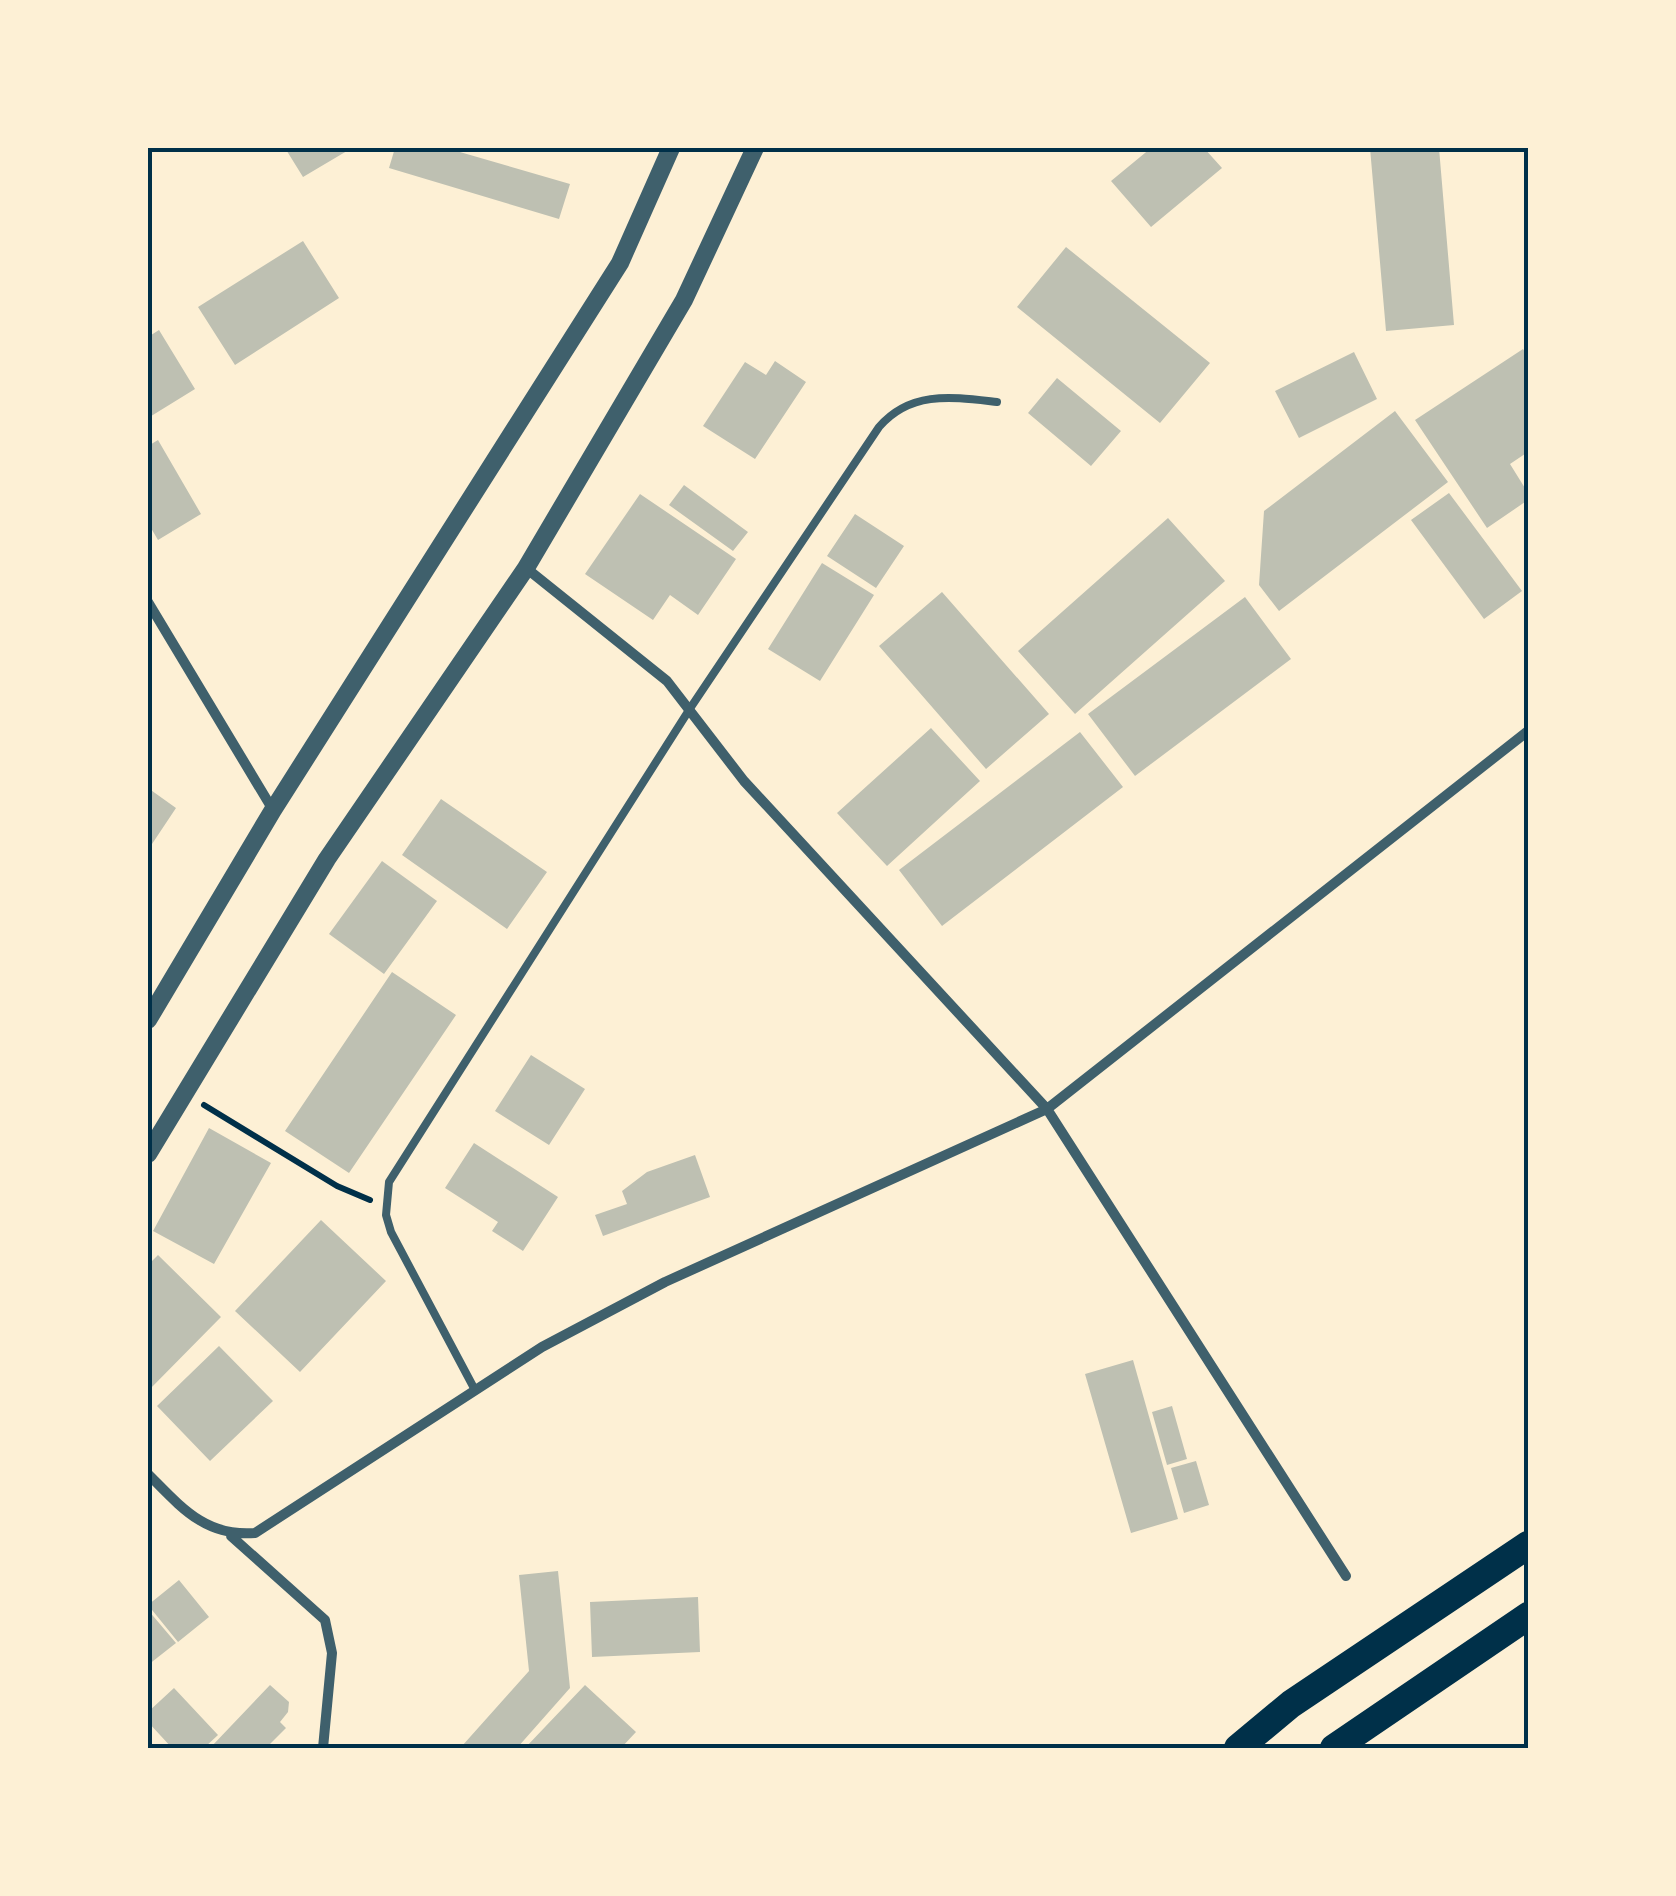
<svg xmlns="http://www.w3.org/2000/svg" width="1676" height="1896" font-family="Rubik,sans-serif">
<style>
.building{fill:#bec0b2}
.lines{fill:none;stroke-linecap:round;stroke-linejoin:round}
.path{stroke:#003049;stroke-width:6}
.service{stroke:#3f606c;stroke-width:8}
.minor{stroke:#3f606c;stroke-width:10}
.tertiary{stroke:#3f606c;stroke-width:18}
.trunk{stroke:#003049;stroke-width:28}
.neatline{fill:none;stroke:#003049;stroke-width:4}
</style>
<rect width="100%" height="100%" fill="#fdf0d5"/>
<path class="building" d="M 285,148 L 352,148 L 303,177 Z
M 395,148 L 446,148 L 570,184 L 559,219 L 389,168 Z
M 1151,148 L 1204,148 L 1222,168 L 1151,227 L 1111,181 Z
M 1370,148 L 1439,148 L 1454,325 L 1386,331 Z
M 303,241 L 339,298 L 235,365 L 198,307 Z
M 1066,247 L 1210,363 L 1160,423 L 1017,307 Z
M 159,330 L 195,389 L 148,418 L 148,337 Z
M 1523,349 L 1528,357 L 1528,452 L 1510,464 L 1528,493 L 1528,500 L 1487,528 L 1415,420 Z
M 1354,352 L 1377,399 L 1299,438 L 1275,391 Z
M 775,361 L 806,382 L 755,459 L 703,426 L 745,362 L 766,375 Z
M 1057,378 L 1121,431 L 1091,466 L 1028,413 Z
M 1395,411 L 1448,482 L 1279,611 L 1259,585 L 1264,511 Z
M 158,440 L 201,514 L 158,540 L 148,523 L 148,446 Z
M 684,485 L 748,532 L 733,551 L 669,505 Z
M 1449,493 L 1522,591 L 1484,619 L 1411,520 Z
M 640,494 L 736,559 L 698,615 L 670,595 L 653,620 L 585,574 Z
M 855,514 L 904,546 L 876,588 L 827,556 Z
M 1168,518 L 1225,581 L 1075,714 L 1018,651 Z
M 822,563 L 874,595 L 820,681 L 768,649 Z
M 942,592 L 1049,714 L 986,769 L 879,646 Z
M 1245,597 L 1291,659 L 1135,776 L 1088,714 Z
M 931,728 L 980,781 L 887,866 L 837,813 Z
M 1080,732 L 1123,787 L 942,926 L 899,870 Z
M 148,788 L 176,808 L 148,850 Z
M 441,799 L 547,872 L 507,929 L 402,855 Z
M 382,861 L 437,901 L 384,974 L 329,934 Z
M 392,972 L 456,1015 L 349,1173 L 285,1131 Z
M 531,1055 L 585,1089 L 549,1145 L 495,1111 Z
M 209,1128 L 271,1163 L 214,1264 L 153,1231 Z
M 474,1143 L 558,1197 L 523,1251 L 492,1231 L 498,1222 L 445,1188 Z
M 695,1155 L 710,1197 L 603,1236 L 595,1215 L 627,1204 L 622,1191 L 647,1172 Z
M 321,1220 L 386,1281 L 300,1372 L 235,1311 Z
M 158,1255 L 221,1317 L 148,1391 L 148,1265 Z
M 219,1346 L 273,1401 L 210,1461 L 157,1406 Z
M 1133,1360 L 1178,1519 L 1131,1533 L 1085,1374 Z
M 1172,1406 L 1187,1459 L 1167,1465 L 1152,1412 Z
M 1196,1461 L 1209,1505 L 1184,1513 L 1171,1468 Z
M 558,1571 L 570,1688 L 517,1748 L 465,1748 L 462,1746 L 529,1671 L 519,1575 Z
M 179,1580 L 209,1617 L 178,1642 L 148,1605 Z
M 698,1597 L 700,1652 L 592,1657 L 590,1602 Z
M 148,1610 L 176,1643 L 148,1665 Z
M 270,1685 L 289,1702 L 288,1712 L 280,1722 L 286,1728 L 266,1748 L 210,1748 Z
M 585,1685 L 636,1732 L 621,1748 L 525,1748 Z
M 174,1688 L 218,1735 L 204,1748 L 172,1748 L 148,1722 L 148,1712 Z"/>
<g class="lines">
<path class="path" d="M 204,1105 L 337,1186 L 370,1200"/>
<path class="service" d="M 475,1390 L 391,1232 L 386,1215 L 389,1182 L 691,707 L 879,427 C 911,390 953,397 997,402"/>
<path class="minor" d="M 526,568 L 667,681 L 744,781 L 1047,1109 L 1346,1576
M 148,602 L 273,810
M 148,1474 C 181,1507 205,1537 255,1533 L 542,1347 L 665,1282 L 1047,1109 L 1528,731
M 231,1536 L 325,1620 L 332,1653 L 323,1748"/>
<path class="tertiary" d="M 148,1020 L 273,810 L 620,263 L 671,148
M 148,1154 L 327,859 L 526,568 L 684,300 L 755,148"/>
<path class="trunk" d="M 1238,1748 L 1291,1704 L 1528,1545
M 1334,1748 L 1528,1616"/>
</g>
<rect width="1676" height="1896" fill="none" stroke="#fdf0d5" stroke-width="300"/>
<rect x="150" y="150" width="1376" height="1596" class="neatline"/>
</svg>
